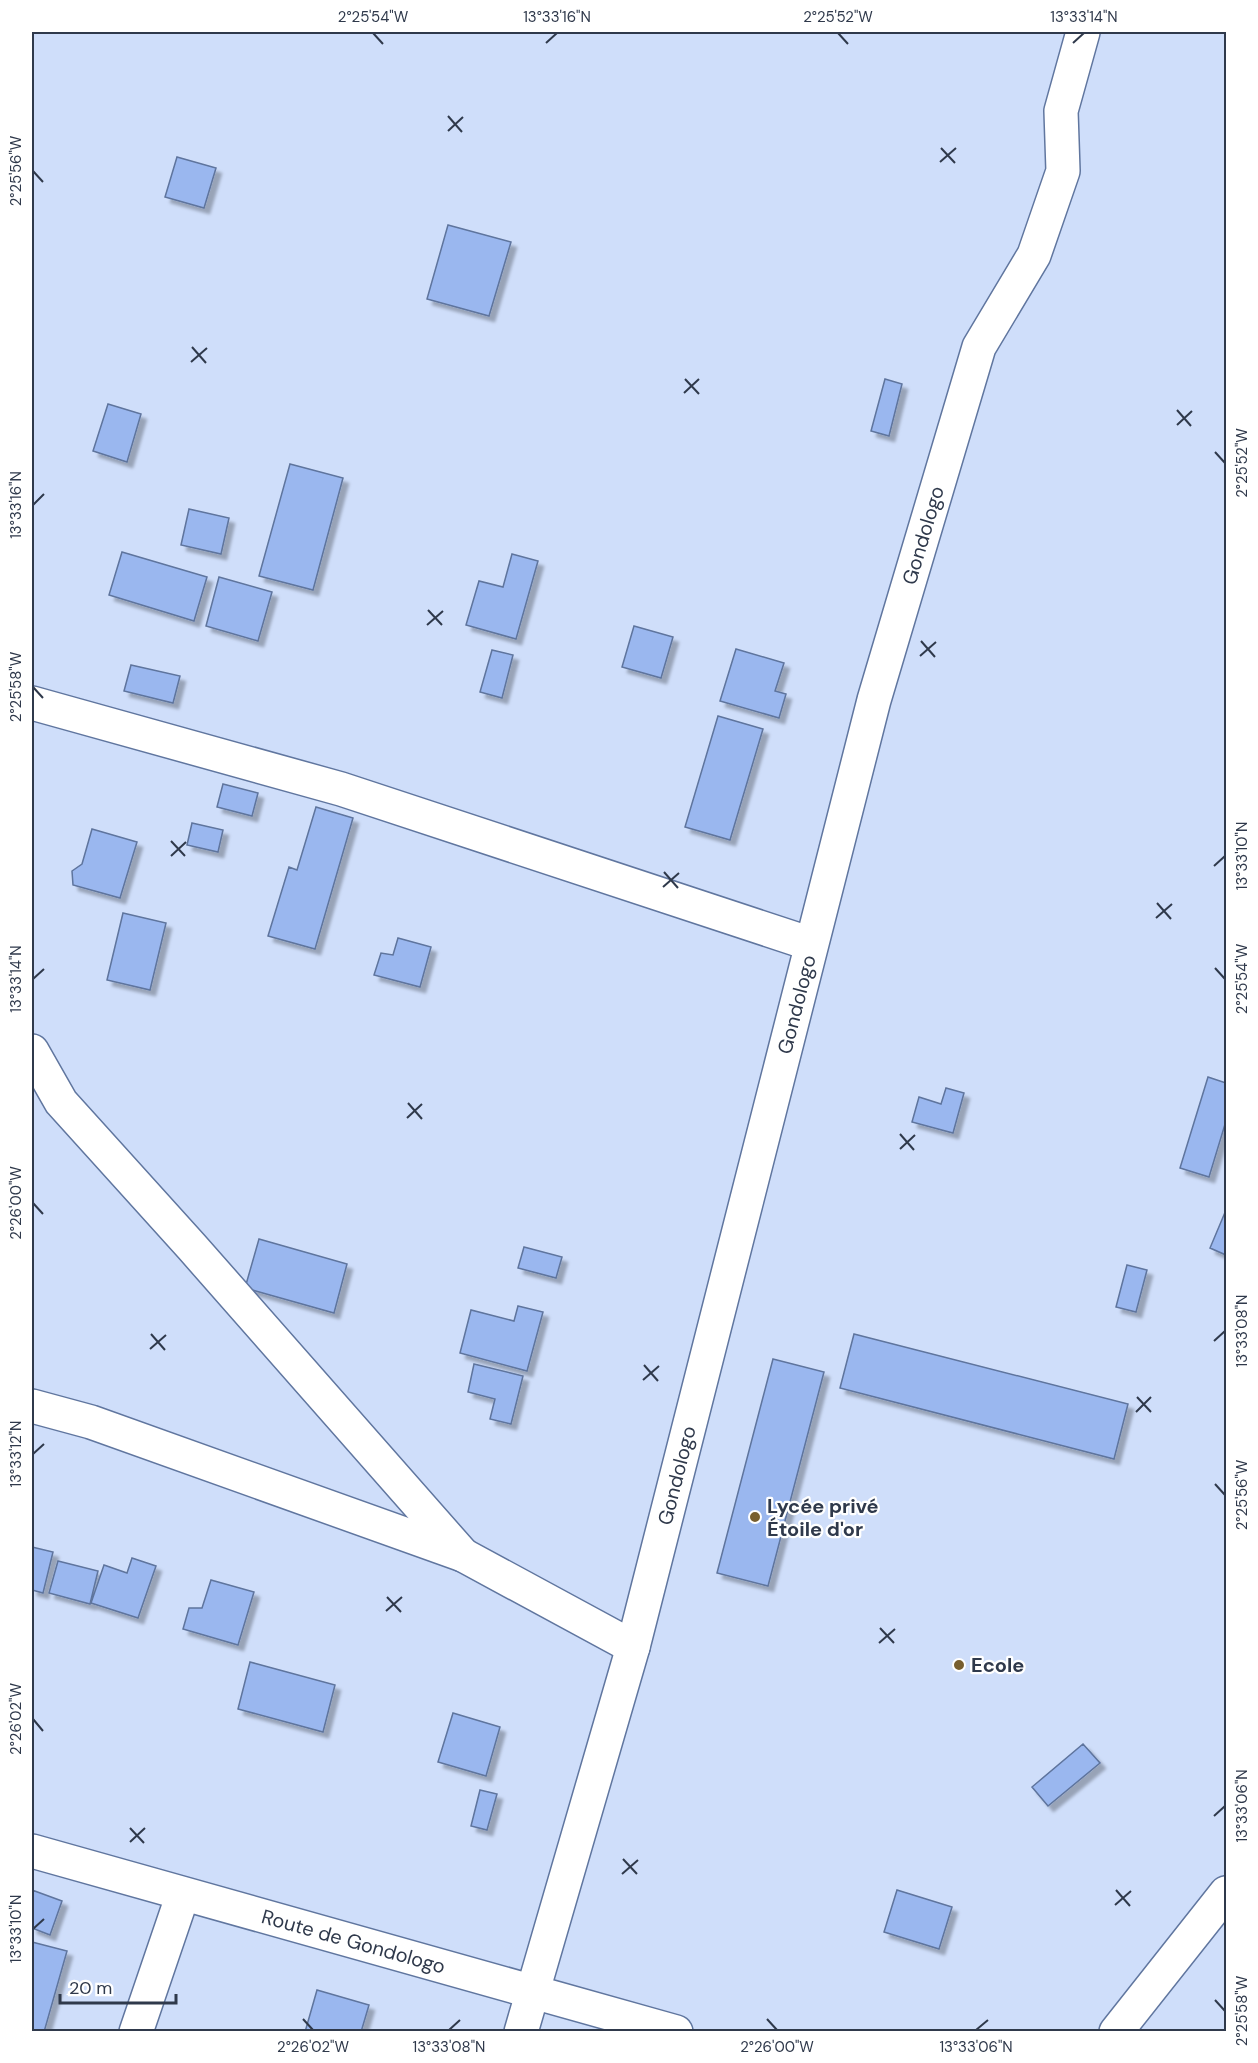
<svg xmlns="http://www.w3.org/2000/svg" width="1258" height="2063" font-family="'DM Sans',sans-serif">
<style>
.building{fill:#9ab7ef;stroke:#5e749d;stroke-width:1.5;filter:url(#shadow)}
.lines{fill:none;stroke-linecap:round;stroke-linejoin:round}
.minor-casing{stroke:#60769f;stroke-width:36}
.tertiary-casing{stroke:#60769f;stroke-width:36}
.minor{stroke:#fff;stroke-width:33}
.tertiary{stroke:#fff;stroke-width:33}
.ticks{fill:none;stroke:#2f394b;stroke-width:2}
.poi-dot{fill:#775e2f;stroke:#fff;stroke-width:2}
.labels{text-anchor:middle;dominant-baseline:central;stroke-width:4.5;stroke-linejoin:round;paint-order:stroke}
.street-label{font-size:20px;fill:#2f394b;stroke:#fff}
.poi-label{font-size:20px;font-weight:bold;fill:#2f394b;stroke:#fff;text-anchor:start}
.neatline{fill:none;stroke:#2f394b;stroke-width:2}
.ticks-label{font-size:15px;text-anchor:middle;fill:#2f394b}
</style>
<defs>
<filter id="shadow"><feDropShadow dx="5.5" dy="5.5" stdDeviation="1.5" flood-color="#0004"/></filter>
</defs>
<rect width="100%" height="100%" fill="#cfdefa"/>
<path class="building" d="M 177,157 L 216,168 L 204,208 L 165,197 Z
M 448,225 L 511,242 L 489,316 L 427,299 Z
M 885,379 L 902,384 L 889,436 L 871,431 Z
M 108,404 L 141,414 L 127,462 L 93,451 Z
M 290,464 L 343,478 L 313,590 L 259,576 Z
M 189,509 L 229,518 L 221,554 L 181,545 Z
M 122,552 L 207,577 L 194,621 L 109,595 Z
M 512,554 L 538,561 L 516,639 L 466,625 L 479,581 L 503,587 Z
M 219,577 L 272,592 L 258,641 L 206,626 Z
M 634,626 L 673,637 L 661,678 L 622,667 Z
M 736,649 L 784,663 L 775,691 L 786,694 L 779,718 L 720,701 Z
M 492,650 L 513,655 L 502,698 L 480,692 Z
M 131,665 L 180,676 L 173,703 L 124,691 Z
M 718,716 L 763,729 L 730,840 L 685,827 Z
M 223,784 L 258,793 L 252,816 L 217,807 Z
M 316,807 L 353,818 L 315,949 L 268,936 L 289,867 L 297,870 Z
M 192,823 L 223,830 L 218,852 L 187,845 Z
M 92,829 L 137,842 L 120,898 L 73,885 L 72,871 L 82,864 Z
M 123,913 L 166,923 L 150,990 L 107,980 Z
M 398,938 L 431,947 L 420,987 L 374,975 L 381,953 L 393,955 Z
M 1208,1077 L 1226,1083 L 1226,1121 L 1209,1177 L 1180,1168 Z
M 946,1088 L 964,1093 L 953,1133 L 912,1122 L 919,1097 L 941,1104 Z
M 1226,1210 L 1226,1255 L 1210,1248 Z
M 259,1239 L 347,1264 L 334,1313 L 245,1288 Z
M 524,1247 L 562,1257 L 556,1278 L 518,1268 Z
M 1127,1265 L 1147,1270 L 1136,1312 L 1116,1307 Z
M 518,1306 L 543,1312 L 527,1371 L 460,1353 L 471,1310 L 514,1321 Z
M 854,1334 L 1128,1404 L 1114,1459 L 840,1388 Z
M 773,1359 L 824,1372 L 768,1586 L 717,1573 Z
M 474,1364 L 523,1376 L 511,1424 L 490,1419 L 495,1399 L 468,1392 Z
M 32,1547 L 53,1552 L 43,1593 L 32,1590 Z
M 132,1558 L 156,1566 L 138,1618 L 91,1603 L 104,1565 L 127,1573 Z
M 58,1561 L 98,1571 L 90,1604 L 49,1593 Z
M 211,1580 L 254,1592 L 238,1645 L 183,1629 L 189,1608 L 202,1608 Z
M 250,1662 L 335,1685 L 323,1732 L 238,1709 Z
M 453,1713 L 500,1727 L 486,1776 L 438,1762 Z
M 1083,1744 L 1100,1763 L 1048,1806 L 1032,1787 Z
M 480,1790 L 497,1794 L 487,1830 L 471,1826 Z
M 32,1890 L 62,1901 L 50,1935 L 32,1928 Z
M 897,1890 L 952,1907 L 939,1949 L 884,1932 Z
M 32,1942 L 67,1951 L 44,2032 L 32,2032 Z
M 317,1990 L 369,2005 L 361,2032 L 305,2032 Z"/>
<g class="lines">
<defs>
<g id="minor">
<path d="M 32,703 L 341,789 L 811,944"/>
<path d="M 32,1051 L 61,1102 L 192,1247 L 463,1555"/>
<path d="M 32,1406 L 91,1422 L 463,1555 L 633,1647"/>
<path d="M 136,2032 L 183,1894"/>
<path id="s1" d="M 521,2032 L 633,1647 L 874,700 L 979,347 L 1034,255 L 1063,171 L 1061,111 L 1083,32"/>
<path d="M 1116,2032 L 1226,1893"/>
</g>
<g id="tertiary">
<path id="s2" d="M 32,1851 L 676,2032"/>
</g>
</defs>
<use href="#minor" class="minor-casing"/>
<use href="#tertiary" class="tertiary-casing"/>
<use href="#minor" class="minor"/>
<use href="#tertiary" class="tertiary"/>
</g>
<path class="ticks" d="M 373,33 L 383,44M 838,33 L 848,44M 546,43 L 557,33M 1073,43 L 1084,33M 448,116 L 462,132M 448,131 L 463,117M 941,148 L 955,163M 940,162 L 956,148M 33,171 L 43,182M 192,347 L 206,363M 191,362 L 207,348M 685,379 L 699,394M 684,393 L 699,379M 1177,410 L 1191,426M 1177,425 L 1192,411M 1215,452 L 1225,463M 33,505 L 44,494M 428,610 L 442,625M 427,625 L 443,611M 921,641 L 935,657M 920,656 L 936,642M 33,687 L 43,698M 171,841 L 185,856M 171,856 L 186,842M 1214,866 L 1225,856M 664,872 L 678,888M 663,887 L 679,873M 1157,903 L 1171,919M 1156,918 L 1172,904M 1215,968 L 1225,979M 33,979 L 44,969M 408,1103 L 422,1119M 407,1118 L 422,1104M 900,1134 L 914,1150M 900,1149 L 915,1135M 33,1203 L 43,1214M 151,1334 L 165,1350M 1214,1341 L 1225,1331M 150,1349 L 166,1335M 644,1365 L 658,1381M 643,1380 L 659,1366M 1137,1397 L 1151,1412M 1136,1412 L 1151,1397M 33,1454 L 44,1444M 1215,1484 L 1225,1495M 387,1597 L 401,1612M 386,1611 L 402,1597M 880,1628 L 894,1643M 879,1643 L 895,1629M 33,1719 L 43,1731M 1214,1816 L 1225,1806M 130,1828 L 144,1843M 130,1842 L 145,1828M 623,1859 L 637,1874M 622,1874 L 638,1860M 1116,1890 L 1130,1906M 1115,1905 L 1131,1891M 33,1929 L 44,1919M 1215,2000 L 1225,2011M 303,2019 L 313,2030M 767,2019 L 777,2030M 449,2030 L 460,2020M 976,2030 L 988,2020"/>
<g class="poi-dot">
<circle cx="755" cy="1517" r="6"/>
<circle cx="959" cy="1665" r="6"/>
</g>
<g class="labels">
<g class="street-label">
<text stroke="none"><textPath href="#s1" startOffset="1550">Gondologo</textPath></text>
<text stroke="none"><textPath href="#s1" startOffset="1064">Gondologo</textPath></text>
<text stroke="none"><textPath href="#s1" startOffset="578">Gondologo</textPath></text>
<text stroke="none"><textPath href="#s2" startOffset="334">Route de Gondologo</textPath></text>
</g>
<g class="poi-label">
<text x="767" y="1506">Lycée privé<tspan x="767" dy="23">Étoile d'or</tspan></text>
<text x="971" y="1665">Ecole</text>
</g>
</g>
<rect width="1258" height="2063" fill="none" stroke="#ffffff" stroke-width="66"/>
<path d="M60 1994v9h116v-9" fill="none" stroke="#2f394b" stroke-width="3"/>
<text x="69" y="1994" font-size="18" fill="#2f394b" stroke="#ffffff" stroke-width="4.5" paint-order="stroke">20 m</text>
<rect x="33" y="33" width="1192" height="1997" class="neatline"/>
<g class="ticks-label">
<text x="373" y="22">2°25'54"W</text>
<text x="557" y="22">13°33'16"N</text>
<text x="838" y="22">2°25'52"W</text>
<text x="1084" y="22">13°33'14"N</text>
<text transform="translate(16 171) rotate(-90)" y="5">2°25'56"W</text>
<text transform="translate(1242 463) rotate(-90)" y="5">2°25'52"W</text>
<text transform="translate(16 505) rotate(-90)" y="5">13°33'16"N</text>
<text transform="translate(16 687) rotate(-90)" y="5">2°25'58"W</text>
<text transform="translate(1242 856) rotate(-90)" y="5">13°33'10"N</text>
<text transform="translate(1242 979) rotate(-90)" y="5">2°25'54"W</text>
<text transform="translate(16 979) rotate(-90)" y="5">13°33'14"N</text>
<text transform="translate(16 1203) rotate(-90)" y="5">2°26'00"W</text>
<text transform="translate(1242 1331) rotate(-90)" y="5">13°33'08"N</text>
<text transform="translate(16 1454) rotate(-90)" y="5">13°33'12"N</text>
<text transform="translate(1242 1495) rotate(-90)" y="5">2°25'56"W</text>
<text transform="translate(16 1719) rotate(-90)" y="5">2°26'02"W</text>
<text transform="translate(1242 1806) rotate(-90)" y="5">13°33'06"N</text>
<text transform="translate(16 1929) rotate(-90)" y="5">13°33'10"N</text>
<text transform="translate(1242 2011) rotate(-90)" y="5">2°25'58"W</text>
<text x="313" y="2052">2°26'02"W</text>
<text x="449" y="2052">13°33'08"N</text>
<text x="777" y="2052">2°26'00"W</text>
<text x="976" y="2052">13°33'06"N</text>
</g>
</svg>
